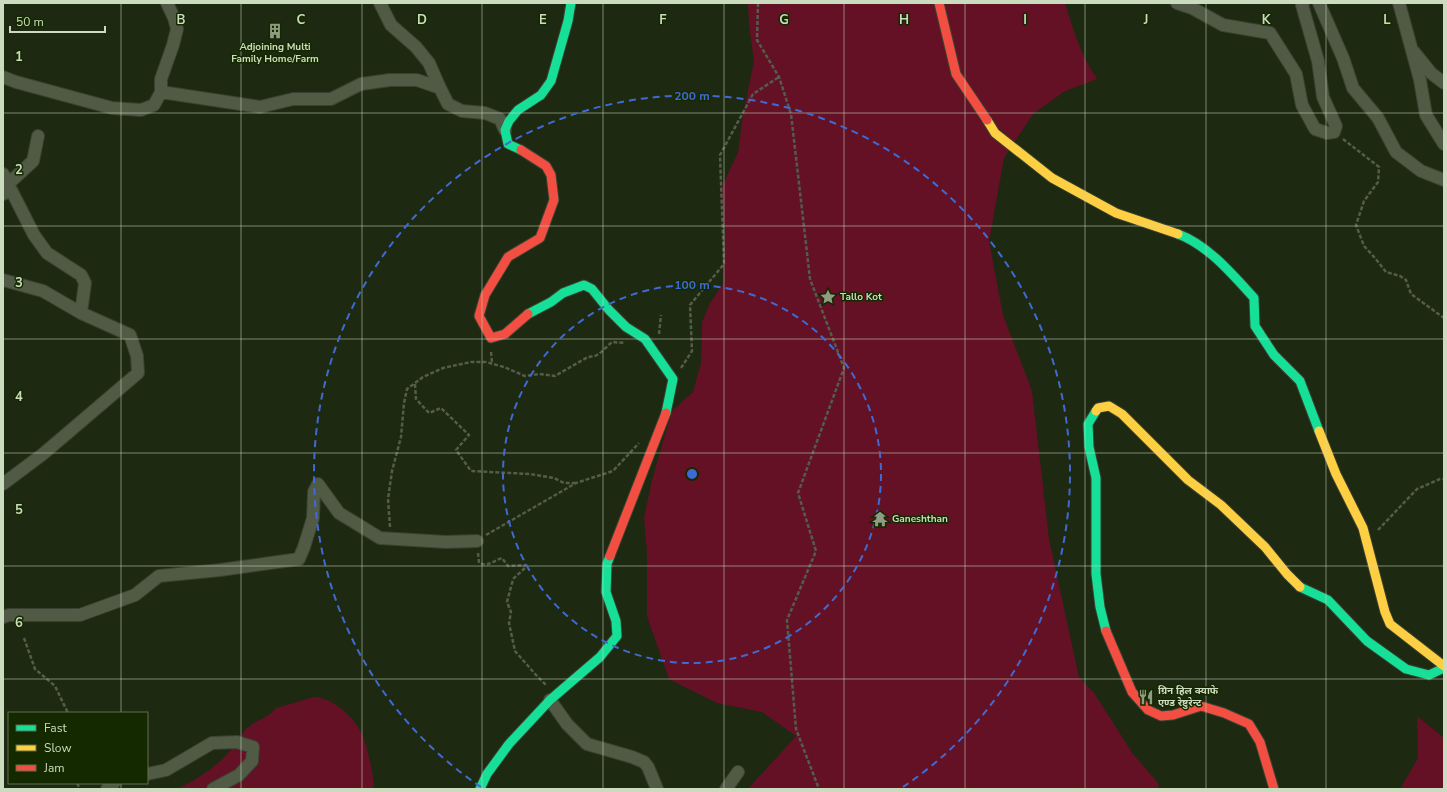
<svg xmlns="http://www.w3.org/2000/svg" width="1447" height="792" font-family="'Nunito Sans','Noto Sans Devanagari',sans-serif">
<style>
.green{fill:#641126}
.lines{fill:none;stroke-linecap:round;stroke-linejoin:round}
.street-casing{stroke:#394230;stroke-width:14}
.fast-casing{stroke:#394230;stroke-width:11}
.slow-casing{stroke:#394230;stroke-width:11}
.jam-casing{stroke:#394230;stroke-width:11}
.path{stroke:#535d4a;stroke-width:2.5;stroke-dasharray:4 2;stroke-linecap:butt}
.street{stroke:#505a45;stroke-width:12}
.fast{stroke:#16e098;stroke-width:9}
.slow{stroke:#ffcf43;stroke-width:9}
.jam{stroke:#f24e42;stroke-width:9}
.grid{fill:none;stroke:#cbdcbe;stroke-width:1;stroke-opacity:0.55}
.ring{fill:none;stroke:#406ad3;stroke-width:2;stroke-dasharray:7 5}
.labels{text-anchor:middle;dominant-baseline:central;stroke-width:3;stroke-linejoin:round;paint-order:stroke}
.poi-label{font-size:10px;font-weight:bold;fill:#cbdcbe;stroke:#152900;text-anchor:start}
.grid-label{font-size:13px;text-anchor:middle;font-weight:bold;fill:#cbdcbe;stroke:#152900;stroke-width:3;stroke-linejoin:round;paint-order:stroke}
.centre{fill:#406ad3;stroke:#152900;stroke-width:2}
.ring-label{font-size:12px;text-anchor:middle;font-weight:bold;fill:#406ad3;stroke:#152900;stroke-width:3;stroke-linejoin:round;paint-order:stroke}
</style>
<rect width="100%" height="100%" fill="#1d2911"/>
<path class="green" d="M 748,3 L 1065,3 C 1073,29 1081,56 1097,79 L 1065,91 L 1033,114 L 1004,158 L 989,241 L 1003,315 L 1032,391 L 1049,539 L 1079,677 L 1094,693 L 1133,754 L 1158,783 L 1159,789 L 748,789 L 796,736 L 762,712 L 717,703 L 669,679 L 647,616 L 647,552 L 644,518 L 652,480 L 672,411 L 693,392 L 701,363 L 702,322 L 710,303 L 723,284 L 725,231 L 721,189 L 738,152 L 743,115 L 754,61 L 749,25 Z
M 314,697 C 332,697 355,718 362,734 C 367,746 374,776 374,789 L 177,789 C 196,780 215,768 229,752 C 235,745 240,736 246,729 C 255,720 269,718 276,708 Z
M 1417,716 L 1444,738 L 1444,789 L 1400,789 L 1418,758 Z"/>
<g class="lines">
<defs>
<path id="street" d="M 380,3 L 391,25 L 416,47 L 429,63 L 440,88
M 1177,3 L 1192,8 L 1223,25 L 1270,33 L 1296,74 L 1302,105 L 1315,129 L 1327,133 L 1334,132 L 1336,126 L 1323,97 L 1318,61 L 1302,5 L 1303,3
M 1319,3 L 1343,58 L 1353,88 L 1378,118 L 1396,152 L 1421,171 L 1444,180
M 1399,3 L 1420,80 L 1426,115 L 1444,144
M 1414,52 L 1431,73 L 1444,83
M 3,77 L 16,82 L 112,108 L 141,110 L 154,105 L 161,92 L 161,79 L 173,45 L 177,29 L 174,18 L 167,3
M 161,92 L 260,107 L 293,99 L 331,99 L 361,84 L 390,80 L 417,80 L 440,88 L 448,104 L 462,111 L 485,113 L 500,119 L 505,130
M 3,174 L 34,235 L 47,253 L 81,275 L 85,283 L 81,313 L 43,291 L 3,280
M 3,194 L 8,184 L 33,161 L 38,136
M 3,484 L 43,454 L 138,373 L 137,356 L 130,335 L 81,313
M 3,617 L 9,615 L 80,615 L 135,595 L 159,576 L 220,570 L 299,559 L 304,547 L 313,518 L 314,492 L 318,484 L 339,513 L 380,538 L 446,542 L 477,541
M 550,700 L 567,724 L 587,744 L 632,757 L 644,762 L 648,767 L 657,789
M 147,774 L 166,770 L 212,743 L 237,742 L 253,747 L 252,761 L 239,775 L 213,789
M 107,789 L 114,783
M 726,789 L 738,772"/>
<path id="fast" d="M 521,150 L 508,144 L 505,130 L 509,121 L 518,110 L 541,95 L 551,81 L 568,21 L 571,3
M 1178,234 C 1208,245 1233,275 1254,298 L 1255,326 L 1274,355 L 1300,381 L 1319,431
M 528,314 L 551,302 L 563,293 L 584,285 L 592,289 L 609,310 L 626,327 L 645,339 L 673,379 L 666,413
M 1096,411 L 1088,424 L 1089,447 L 1096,478 L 1096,574 L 1100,607 L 1106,631
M 1300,587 L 1328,600 L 1367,641 L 1406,669 L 1429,675 L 1444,668
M 480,789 L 487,774 L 509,744 L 550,700 L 600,657 L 617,636 L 616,621 L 606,592 L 607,564 L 610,556"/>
<path id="slow" d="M 987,120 L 995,133 L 1052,178 L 1116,213 L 1178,234
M 1096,411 L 1098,408 L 1109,406 L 1122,414 L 1188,480 L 1221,505 L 1265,547 L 1287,574 L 1300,587
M 1319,431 L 1336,474 L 1363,528 L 1385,612 L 1390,624 L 1444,666"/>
<path id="jam" d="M 939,3 L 956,74 L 987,120
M 521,150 L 546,166 L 551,175 L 554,200 L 540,238 L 508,257 L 485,295 L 479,316 L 491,338 L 505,334 L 528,314
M 610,556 L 666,413
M 1106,631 L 1132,692 L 1148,710 L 1161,716 L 1173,715 L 1201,706 L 1224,713 L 1249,724 L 1260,742 L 1274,789"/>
</defs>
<use href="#street" class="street-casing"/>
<use href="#fast" class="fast-casing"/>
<use href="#slow" class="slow-casing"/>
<use href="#jam" class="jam-casing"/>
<path class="path" d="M 758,3 L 757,40 L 779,77 L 791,114 L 810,279 L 844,368 L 798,493 L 816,551 L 787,620 L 796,729 L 819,789
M 1343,139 L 1379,167 L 1378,182 L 1364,201 L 1356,225 L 1364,246 L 1375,258 L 1386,272 L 1400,276 L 1406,280 L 1411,294 L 1444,318
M 659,334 L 661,315
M 491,352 L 492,363
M 681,368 L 692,351 L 690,305 L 724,264 L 720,155 L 753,94 L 779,77
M 415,384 L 416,399 L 429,413 L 441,408 L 469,435 L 456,450 L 471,471 L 530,474 L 554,478 L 564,483 L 576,483
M 390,527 L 388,499 L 392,471 L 401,437 L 404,403 L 407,389 L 423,377 L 443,368 L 471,362 L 486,362 L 504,367 L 525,376 L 539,374 L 555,376 L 588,357 L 595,356 L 599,354 L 612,342 L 625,343
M 1378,530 L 1417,489 L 1440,479 L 1444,479
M 486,535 L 576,483 L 613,471 L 639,443
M 478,553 L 479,563 C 489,567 493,561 502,558 L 508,566 L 526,565 L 526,567 L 514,578 L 512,583 L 507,602 L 511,612 L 509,623 L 515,651 L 536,675 L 547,686
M 24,638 L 35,669 L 55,686 L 68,713
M 77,783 L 80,789"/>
<use href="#street" class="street"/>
<use href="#fast" class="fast"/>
<use href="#slow" class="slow"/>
<use href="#jam" class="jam"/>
</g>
<path class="grid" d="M 121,3 L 121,713M 241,3 L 241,789M 362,3 L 362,789M 482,3 L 482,789M 603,3 L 603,789M 724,3 L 724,789M 844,3 L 844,789M 965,3 L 965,789M 1085,3 L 1085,789M 1206,3 L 1206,789M 1326,3 L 1326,789M 3,113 L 1444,113M 3,226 L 1444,226M 3,339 L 1444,339M 3,453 L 1444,453M 3,566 L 1444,566M 3,679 L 1444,679M 121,783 L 121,789"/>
<g class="ring">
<circle cx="692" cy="474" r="189"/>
<path d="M481 787A378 378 0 1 1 903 787"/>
</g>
<defs>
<symbol id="building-bare" viewBox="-9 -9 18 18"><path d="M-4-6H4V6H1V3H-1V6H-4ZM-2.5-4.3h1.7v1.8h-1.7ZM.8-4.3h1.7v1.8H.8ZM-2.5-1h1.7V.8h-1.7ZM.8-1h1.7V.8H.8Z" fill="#8e9d81" stroke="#152900" stroke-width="2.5" paint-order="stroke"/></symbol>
<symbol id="sight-bare" viewBox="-9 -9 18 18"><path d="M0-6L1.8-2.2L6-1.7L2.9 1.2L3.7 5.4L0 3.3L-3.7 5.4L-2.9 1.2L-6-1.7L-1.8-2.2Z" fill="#8e9d81" stroke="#152900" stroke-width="2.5" paint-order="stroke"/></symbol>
<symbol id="temple-bare" viewBox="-9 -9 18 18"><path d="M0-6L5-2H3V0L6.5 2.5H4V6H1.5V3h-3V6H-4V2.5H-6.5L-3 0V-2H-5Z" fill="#8e9d81" stroke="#152900" stroke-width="2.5" paint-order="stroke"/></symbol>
<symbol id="restaurant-bare" viewBox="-9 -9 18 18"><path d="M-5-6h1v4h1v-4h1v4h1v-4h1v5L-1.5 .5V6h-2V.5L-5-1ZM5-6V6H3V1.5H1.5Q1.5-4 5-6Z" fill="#8e9d81" stroke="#152900" stroke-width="2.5" paint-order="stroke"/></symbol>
</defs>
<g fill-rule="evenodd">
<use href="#building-bare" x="264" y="20" width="22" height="22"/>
<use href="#sight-bare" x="817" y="286" width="22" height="22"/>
<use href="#temple-bare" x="869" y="508" width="22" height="22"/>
<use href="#restaurant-bare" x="1135" y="686" width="22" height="22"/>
</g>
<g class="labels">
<g class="poi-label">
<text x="275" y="47" text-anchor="middle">Adjoining Multi<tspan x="275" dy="12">Family Home/Farm</tspan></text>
<text x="840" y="297">Tallo Kot</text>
<text x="892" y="519">Ganeshthan</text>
<text x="1158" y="691">ग्रिन हिल क्याफे<tspan x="1158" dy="12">एण्ड रेष्टुरेन्ट</tspan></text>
</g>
</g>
<g class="grid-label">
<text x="181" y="24">B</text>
<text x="301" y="24">C</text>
<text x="422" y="24">D</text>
<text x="543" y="24">E</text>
<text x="663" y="24">F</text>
<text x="784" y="24">G</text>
<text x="904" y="24">H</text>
<text x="1025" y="24">I</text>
<text x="1146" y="24">J</text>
<text x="1266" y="24">K</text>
<text x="1387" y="24">L</text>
<text x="19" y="61">1</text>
<text x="19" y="174">2</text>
<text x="19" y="287">3</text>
<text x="19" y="401">4</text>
<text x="19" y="514">5</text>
<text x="19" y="627">6</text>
</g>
<circle cx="692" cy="474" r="6" class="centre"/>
<g class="ring-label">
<text x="692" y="100">200 m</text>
<text x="692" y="289">100 m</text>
</g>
<rect width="1447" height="792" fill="none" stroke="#cbdcbe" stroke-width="8"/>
<rect x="8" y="712" width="140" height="72" fill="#152900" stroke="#5e714c"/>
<rect x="16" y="725" width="20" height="6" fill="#16e098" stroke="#5e714c"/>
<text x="44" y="732" font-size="12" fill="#cbdcbe">Fast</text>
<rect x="16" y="745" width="20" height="6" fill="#ffcf43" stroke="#5e714c"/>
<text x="44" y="752" font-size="12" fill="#cbdcbe">Slow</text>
<rect x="16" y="765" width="20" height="6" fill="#f24e42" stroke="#5e714c"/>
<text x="44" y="772" font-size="12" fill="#cbdcbe">Jam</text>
<path d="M10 26v6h95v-6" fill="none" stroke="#cbdcbe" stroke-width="2"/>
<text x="16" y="26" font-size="12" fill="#cbdcbe" stroke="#152900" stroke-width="3" paint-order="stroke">50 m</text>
</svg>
